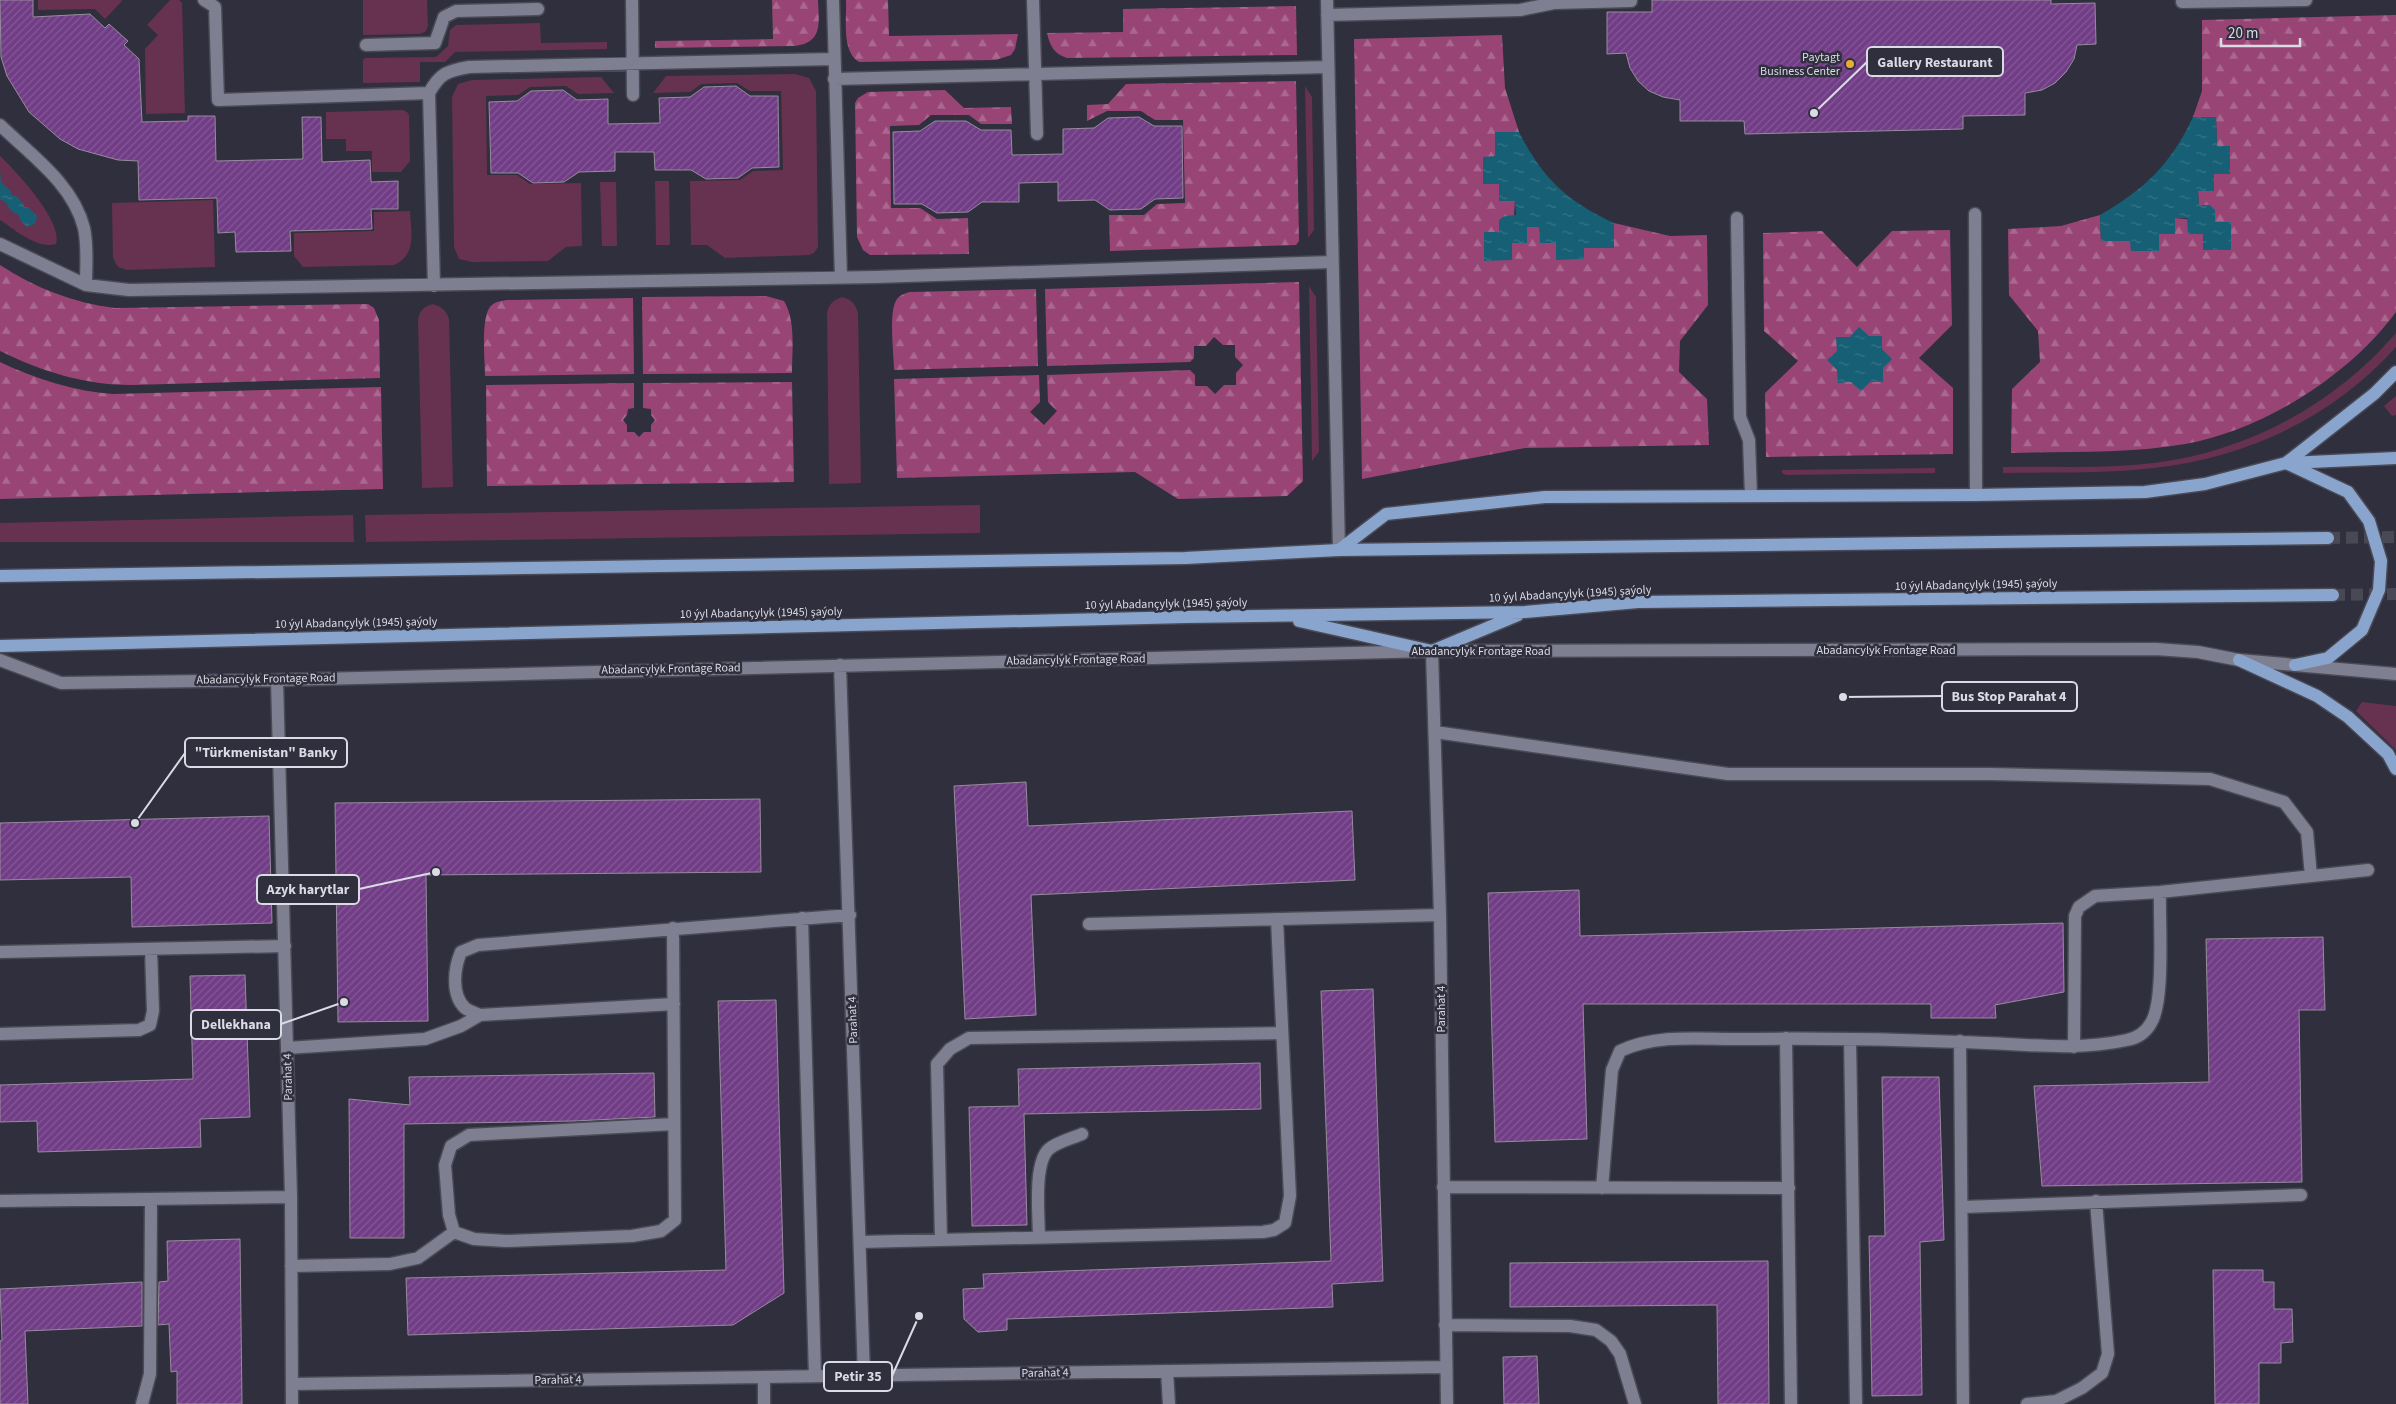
<svg xmlns="http://www.w3.org/2000/svg" width="2396" height="1404" font-family="'Source Sans 3',sans-serif">
<style>
.grass{fill:#663250}
.forest{fill:url(#forest-firs)}
.water{fill:url(#water-ripples)}
.building{fill:url(#building-hatch);stroke:#978c9c}
.lines{fill:none;stroke-linecap:round;stroke-linejoin:round}
.major-tunnel{stroke:#494956;stroke-width:12;stroke-dasharray:12 6;stroke-linecap:butt}
.minor-casing{stroke:#4a4a56;stroke-width:15}
.major-casing{stroke:#4a4a56;stroke-width:15}
.minor{stroke:#7e7f90;stroke-width:12}
.major{stroke:#89a5cd;stroke-width:12}
.poi-dot{fill:#e9ab38;stroke:#2f2f3d;stroke-width:2}
.labels{text-anchor:middle;dominant-baseline:central;stroke-width:5;stroke-linejoin:round;paint-order:stroke}
.poi-label{font-size:12px;fill:#dadbe4;stroke:#2f2f3d;text-anchor:end}
.street-label{font-size:12px;fill:#dadbe4;stroke:#2f2f3d}
.leader{fill:none;stroke:#dadbe4;stroke-width:2}
.callout-dot{fill:#dadbe4;stroke:#2f2f3d;stroke-width:2}
.callout{fill:#2f2f3d;stroke:#dadbe4;stroke-width:2}
.callout-label{font-size:14px;text-anchor:middle;font-weight:bold;fill:#dadbe4}
</style>
<defs>
<pattern id="forest-firs" width="22" height="20" patternUnits="userSpaceOnUse" patternTransform="scale(1.25)"><rect width="22" height="20" fill="#984576"/><path d="M5 1l3.5 6h-7zM16 11l3.5 6h-7z" fill="#aa6890"/></pattern>
<pattern id="water-ripples" width="26" height="14" patternUnits="userSpaceOnUse" patternTransform="scale(1.25)"><rect width="26" height="14" fill="#165f74"/><path d="M2 4q2-2 4 0t4 0M15 11q2-2 4 0t4 0" fill="none" stroke="#377588"/></pattern>
<pattern id="building-hatch" width="6" height="6" patternUnits="userSpaceOnUse" patternTransform="scale(1.25)"><rect width="6" height="6" fill="#713d86"/><path d="M-1 1l2-2M0 6l6-6M5 7l2-2" fill="none" stroke="#855897"/></pattern>
</defs>
<rect width="100%" height="100%" fill="#2f2f3d"/>
<path class="grass" d="M 38,0 L 121,0 L 122,1 L 105,19 L 95,9 L 38,10 Z
M 170,0 L 179,0 L 182,3 L 185,113 L 146,114 L 145,49 L 158,35 L 147,25 Z
M 363,0 L 427,0 L 428,26 L 425,32 L 419,34 L 363,35 Z
M 540,23 L 541,43 L 607,42 L 607,49 L 455,52 L 445,62 L 420,62 L 420,82 L 363,83 L 363,60 L 365,58 L 436,57 L 448,46 L 450,30 L 456,25 Z
M 795,74 L 809,78 L 816,91 L 818,247 L 814,253 L 809,255 L 725,258 L 707,245 L 691,245 L 690,181 L 740,180 L 753,171 L 783,170 L 781,91 L 750,91 L 737,83 L 701,84 L 690,92 L 653,93 L 666,76 Z
M 601,77 L 614,93 L 578,94 L 566,86 L 530,87 L 518,95 L 486,96 L 487,175 L 517,175 L 530,184 L 581,183 L 582,246 L 566,247 L 548,261 L 472,262 L 459,259 L 454,247 L 452,97 L 458,84 L 472,80 Z
M 1305,86 L 1312,97 L 1314,230 L 1308,238 Z
M 403,110 L 407,112 L 409,115 L 410,161 L 401,172 L 372,172 L 372,151 L 346,151 L 346,139 L 326,139 L 326,112 Z
M 0,156 C 16,171 63,221 56,244 C 38,250 14,229 0,220 Z
M 655,181 L 669,181 L 670,245 L 656,245 Z
M 600,182 L 616,182 L 617,246 L 602,246 Z
M 213,200 L 215,267 L 127,270 L 118,267 L 113,258 L 112,203 Z
M 410,211 C 411,232 417,255 394,265 L 303,267 L 294,256 L 294,233 L 374,231 L 374,212 Z
M 1309,286 L 1316,297 L 1319,452 L 1312,461 Z
M 842,297 C 852,300 855,303 858,313 L 861,483 L 829,484 L 827,313 C 829,304 833,300 842,297 Z
M 433,304 C 442,307 446,310 449,319 L 453,487 L 422,488 L 418,320 C 420,310 423,307 433,304 Z
M 2396,333 L 2396,347 C 2334,417 2246,458 2154,468 C 2104,474 2053,472 2003,473 L 2003,467 C 2053,466 2104,469 2154,463 C 2248,451 2334,405 2396,333 Z
M 2396,396 L 2396,415 L 2392,416 L 2384,406 Z
M 1935,468 L 1935,473 L 1786,475 L 1782,473 L 1782,470 Z
M 980,505 L 980,533 L 366,542 L 365,515 Z
M 353,515 L 354,542 L 0,542 L 0,523 Z
M 2362,702 L 2396,706 L 2396,750 L 2356,711 Z"/>
<path class="forest" d="M 772,0 L 818,0 C 819,23 823,43 794,46 L 655,48 L 655,41 L 773,39 Z
M 846,0 L 888,0 L 889,36 L 1018,34 L 1015,49 L 1011,55 L 996,60 L 859,62 C 841,51 847,18 846,0 Z
M 1296,6 L 1297,55 L 1067,58 C 1054,54 1050,46 1047,33 L 1123,32 L 1123,9 Z
M 2396,15 L 2396,312 C 2349,376 2263,430 2185,444 C 2128,454 2069,451 2011,453 L 2012,389 L 2040,362 L 2038,331 L 2009,295 L 2008,229 L 2061,226 L 2100,215 L 2101,241 L 2131,241 L 2131,251 L 2159,251 L 2159,234 L 2175,218 L 2215,222 L 2199,206 L 2198,191 L 2214,174 L 2230,174 L 2217,146 L 2216,117 L 2193,117 L 2202,91 L 2202,20 Z
M 1502,35 L 1505,88 L 1519,132 L 1495,132 L 1495,157 L 1483,157 L 1483,184 L 1499,184 L 1515,201 L 1512,243 L 1527,227 L 1539,227 L 1556,243 L 1556,260 L 1584,248 L 1614,248 L 1614,223 L 1670,236 L 1707,235 L 1708,305 L 1680,341 L 1679,372 L 1707,399 L 1709,445 L 1525,448 L 1362,479 L 1354,39 Z
M 1296,81 L 1299,241 L 1296,245 L 1110,251 L 1109,215 L 1144,215 L 1157,204 L 1185,203 L 1183,120 L 1155,120 L 1141,111 L 1107,111 L 1087,121 L 1087,105 L 1108,104 L 1126,84 Z
M 945,90 L 964,108 L 1011,107 L 1012,124 L 981,124 L 969,115 L 931,115 L 919,125 L 890,126 L 891,208 L 920,208 L 937,219 L 968,218 L 969,254 L 870,255 L 863,250 L 857,237 L 855,103 L 858,98 L 868,92 Z
M 1950,230 L 1952,325 L 1919,358 L 1953,388 L 1953,454 L 1766,457 L 1765,393 L 1798,361 L 1764,331 L 1763,233 L 1822,231 L 1857,267 L 1892,231 Z
M 0,265 C 35,288 74,303 115,308 L 368,304 L 374,308 L 379,320 L 380,378 L 132,385 C 85,385 43,372 0,351 Z
M 1299,282 L 1303,481 L 1287,496 L 1178,499 L 1135,472 L 897,478 L 894,379 L 1039,375 L 1040,402 L 1030,412 L 1044,425 L 1057,411 L 1048,402 L 1047,375 L 1190,370 L 1195,375 L 1195,386 L 1207,386 L 1215,394 L 1224,385 L 1236,385 L 1236,373 L 1243,365 L 1235,357 L 1235,345 L 1223,345 L 1214,337 L 1206,346 L 1194,346 L 1194,358 L 1190,362 L 1047,366 L 1045,289 Z
M 1036,289 L 1038,366 L 894,370 C 894,355 888,311 897,299 C 900,295 905,293 910,292 Z
M 766,296 L 784,301 C 796,321 792,350 792,373 L 643,374 L 642,297 Z
M 633,298 L 634,374 L 485,376 C 485,361 480,314 492,305 C 496,301 502,301 507,300 Z
M 0,362 C 36,379 73,391 113,394 L 381,387 L 383,489 L 0,499 Z
M 792,382 L 794,482 L 487,486 L 486,385 L 634,383 L 634,408 L 628,409 L 627,415 L 623,420 L 627,425 L 627,432 L 634,432 L 639,437 L 644,432 L 651,432 L 651,425 L 655,420 L 651,415 L 651,409 L 643,408 L 643,383 Z"/>
<path class="water" d="M 2193,117 L 2216,117 L 2217,146 L 2230,146 L 2230,174 L 2214,174 L 2214,191 L 2198,191 L 2199,205 L 2210,205 L 2215,210 L 2215,222 L 2231,222 L 2231,250 L 2203,250 L 2203,234 L 2188,234 L 2187,218 L 2175,218 L 2175,234 L 2159,234 L 2159,251 L 2131,251 L 2130,241 L 2101,241 L 2100,215 C 2145,189 2171,164 2193,117 Z
M 1495,132 L 1519,132 C 1543,179 1567,201 1614,223 L 1614,248 L 1584,248 L 1584,259 L 1556,260 L 1556,243 L 1540,243 L 1539,227 L 1527,227 L 1527,243 L 1512,243 L 1512,260 L 1484,261 L 1484,232 L 1499,232 L 1499,220 L 1504,216 L 1516,215 L 1515,201 L 1499,201 L 1499,184 L 1483,184 L 1483,157 L 1495,156 Z
M 0,170 L 1,182 L 11,191 L 11,195 L 16,196 L 24,204 L 24,207 L 29,208 L 37,216 L 35,224 L 27,227 L 19,219 L 19,215 C 11,212 9,209 5,201 L 0,200 Z
M 1859,327 L 1869,336 L 1882,336 L 1882,349 L 1892,359 L 1883,368 L 1883,382 L 1870,382 L 1861,391 L 1851,382 L 1838,383 L 1837,370 L 1827,360 L 1837,351 L 1836,337 L 1850,337 Z"/>
<path class="building" d="M 0,0 L 33,0 L 33,17 L 90,14 L 105,28 L 109,24 L 128,41 L 124,45 L 139,59 L 142,122 L 188,121 L 188,116 L 215,116 L 216,161 L 303,159 L 302,117 L 321,117 L 322,162 L 370,160 L 371,182 L 398,181 L 398,209 L 371,209 L 372,229 L 290,231 L 291,251 L 236,252 L 235,232 L 218,233 L 217,198 L 139,200 L 138,161 L 118,160 L 78,149 L 60,139 L 29,112 L 7,76 L 1,57 Z
M 1652,0 L 2051,0 L 2051,4 L 2095,3 L 2096,44 L 2077,45 L 2074,59 L 2066,72 L 2055,83 L 2042,90 L 2025,93 L 2025,115 L 1963,116 L 1963,129 L 1745,134 L 1744,121 L 1680,121 L 1680,100 L 1663,97 L 1649,91 L 1638,81 L 1630,68 L 1626,53 L 1607,54 L 1607,12 L 1652,12 Z
M 736,86 L 750,96 L 778,96 L 779,167 L 752,168 L 738,178 L 706,179 L 691,170 L 655,170 L 654,152 L 615,152 L 615,171 L 579,172 L 564,182 L 533,183 L 518,173 L 491,173 L 489,102 L 517,101 L 531,91 L 563,90 L 577,100 L 608,99 L 608,124 L 660,123 L 659,98 L 690,97 L 704,87 Z
M 1139,117 L 1154,126 L 1182,126 L 1183,198 L 1155,199 L 1141,209 L 1110,210 L 1095,200 L 1058,201 L 1058,182 L 1019,183 L 1019,202 L 982,202 L 968,212 L 937,213 L 922,204 L 894,204 L 893,132 L 920,131 L 935,121 L 966,121 L 981,130 L 1011,130 L 1012,155 L 1063,154 L 1063,129 L 1094,128 L 1108,118 Z
M 1026,782 L 1028,826 L 1352,811 L 1355,880 L 1031,895 L 1036,1015 L 965,1019 L 954,786 Z
M 760,799 L 761,872 L 426,875 L 428,1021 L 338,1022 L 335,803 Z
M 269,816 L 272,923 L 132,927 L 131,877 L 0,880 L 0,823 Z
M 1579,890 L 1580,936 L 2063,923 L 2064,992 L 1995,1005 L 1996,1018 L 1931,1018 L 1931,1004 L 1583,1004 L 1587,1139 L 1495,1142 L 1488,893 Z
M 2323,937 L 2325,1010 L 2299,1010 L 2302,1182 L 2042,1186 L 2034,1086 L 2209,1082 L 2206,939 Z
M 245,975 L 250,1117 L 200,1119 L 201,1147 L 38,1152 L 37,1121 L 0,1122 L 0,1085 L 193,1079 L 190,976 Z
M 1373,989 L 1383,1281 L 1332,1284 L 1333,1307 L 1007,1319 L 1007,1330 L 978,1332 L 964,1319 L 963,1289 L 984,1288 L 983,1274 L 1331,1261 L 1321,991 Z
M 776,1000 L 784,1293 L 733,1325 L 408,1335 L 406,1278 L 726,1270 L 718,1001 Z
M 1260,1063 L 1261,1109 L 1024,1114 L 1027,1225 L 972,1226 L 969,1107 L 1019,1106 L 1018,1069 Z
M 654,1073 L 655,1117 L 574,1121 L 404,1124 L 404,1238 L 350,1238 L 349,1099 L 410,1105 L 409,1077 Z
M 1882,1077 L 1939,1077 L 1944,1240 L 1920,1242 L 1922,1395 L 1872,1396 L 1869,1236 L 1885,1236 Z
M 240,1239 L 242,1404 L 177,1404 L 177,1371 L 171,1372 L 169,1324 L 158,1325 L 159,1282 L 168,1281 L 167,1241 Z
M 1768,1261 L 1769,1404 L 1718,1404 L 1717,1305 L 1510,1307 L 1510,1263 Z
M 2213,1270 L 2263,1270 L 2263,1282 L 2274,1282 L 2274,1309 L 2292,1309 L 2293,1342 L 2281,1343 L 2281,1363 L 2259,1363 L 2259,1404 L 2215,1404 Z
M 142,1282 L 142,1326 L 25,1331 L 28,1404 L 0,1404 L 0,1341 L 2,1340 L 0,1289 Z
M 1537,1356 L 1539,1404 L 1504,1404 L 1503,1357 Z"/>
<g class="lines">
<path class="major-tunnel" d="M 2328,538 L 2396,537
M 2333,595 L 2396,594"/>
<defs>
<path id="minor" d="M 204,0 L 215,7 L 218,100 L 429,93 C 440,73 447,71 469,67 L 834,59
M 632,0 L 633,95
M 833,0 L 841,278
M 1033,0 L 1037,134
M 1327,0 L 1339,550
M 2182,2 L 2306,0
M 1327,15 L 1520,10 L 1554,3 L 1631,1
M 366,45 L 435,43 L 444,17 L 456,11 L 538,9
M 834,79 L 1328,67
M 429,93 L 434,286
M 0,125 C 31,155 73,184 84,228 C 88,246 86,266 86,285
M 1975,214 L 1976,495
M 1737,218 L 1740,417 L 1749,440 L 1751,496
M 0,244 L 86,285 L 129,290 L 876,277 L 1332,262
M 1432,651 L 1440,915 L 1447,1404
M 0,660 L 61,683 L 277,680 L 1432,651 L 2156,649 L 2198,652 L 2239,660 L 2396,674
M 840,665 L 864,1376
M 277,680 L 291,1197 L 292,1404
M 1435,732 L 1728,774 L 1990,774 L 2210,779 L 2284,802 L 2307,832 L 2311,876
M 802,918 L 815,1376
M 1089,924 L 1440,915
M 0,952 L 285,946
M 674,1004 L 480,1015 C 475,1013 469,1011 465,1008 C 451,995 454,968 461,952 L 478,945 L 850,915
M 0,1034 L 139,1030 L 150,1025 L 153,1011 L 151,949
M 1786,1038 L 1791,1404
M 1850,1039 L 1856,1404
M 1960,1041 L 1963,1404
M 2074,1047 L 2075,916 L 2079,907 L 2095,896 L 2160,892 L 2368,870
M 287,1048 L 425,1039 L 461,1026 L 480,1015
M 1443,1187 L 1789,1188
M 1602,1188 L 1612,1070 L 1620,1051 C 1656,1034 1699,1039 1739,1039 C 1813,1038 1887,1039 1961,1042 C 2016,1043 2073,1052 2127,1040 C 2137,1038 2146,1032 2151,1023 C 2165,1001 2159,921 2160,892
M 0,1201 L 291,1197
M 1963,1207 L 2301,1195
M 454,1232 L 474,1239 L 506,1241 L 632,1236 L 661,1231 L 675,1220 L 673,928
M 454,1232 L 449,1215 L 445,1165 L 451,1146 L 469,1135 L 674,1124
M 1039,1238 C 1039,1217 1033,1163 1049,1149 C 1057,1142 1073,1138 1082,1134
M 941,1240 L 937,1064 L 950,1049 L 969,1038 L 1281,1033
M 860,1242 L 1263,1232 L 1274,1230 L 1285,1223 L 1290,1196 L 1277,920
M 291,1266 L 390,1264 L 418,1258 L 454,1232
M 1445,1325 L 1570,1326 L 1596,1330 L 1611,1341 L 1620,1354 L 1635,1404
M 1167,1371 L 1169,1404
M 764,1377 L 764,1404
M 292,1384 L 1446,1367
M 142,1404 L 150,1374 L 151,1199
M 2027,1404 L 2056,1401 L 2082,1388 L 2102,1373 L 2108,1354 L 2096,1201"/>
<path id="major" d="M 2286,463 L 2348,492 L 2369,521 L 2381,561 L 2379,590 L 2362,630 L 2328,658 L 2295,665
M 2289,463 L 2396,458
M 1339,550 L 1386,514 L 1545,497 L 1976,495 L 2145,492 L 2205,484 L 2286,463 L 2374,394 L 2396,372
M 0,576 L 1185,558 L 1339,550 L 2328,538
M 1299,621 L 1432,651 L 1518,615
M 0,646 L 1186,617 L 1525,612 L 1638,602 L 2333,595
M 2239,660 L 2317,696 L 2348,717 L 2388,754 L 2396,769"/>
</defs>
<use href="#minor" class="minor-casing"/>
<use href="#major" class="major-casing"/>
<use href="#minor" class="minor"/>
<use href="#major" class="major"/>
</g>
<circle class="poi-dot" cx="1850" cy="64" r="5"/>
<g class="labels">
<g class="poi-label">
<text x="1840" y="57">Paytagt<tspan x="1840" dy="14">Business Center</tspan></text>
</g>
<g class="street-label">
<text transform="translate(1976 585) rotate(-1)">10 ýyl Abadançylyk (1945) şaýoly</text>
<text transform="translate(1570 594) rotate(-3)">10 ýyl Abadançylyk (1945) şaýoly</text>
<text transform="translate(1166 604) rotate(-1)">10 ýyl Abadançylyk (1945) şaýoly</text>
<text transform="translate(761 613) rotate(-1)">10 ýyl Abadançylyk (1945) şaýoly</text>
<text transform="translate(356 623) rotate(-1)">10 ýyl Abadançylyk (1945) şaýoly</text>
<text x="1886" y="650">Abadancylyk Frontage Road</text>
<text x="1481" y="651">Abadancylyk Frontage Road</text>
<text transform="translate(1076 660) rotate(-1)">Abadancylyk Frontage Road</text>
<text transform="translate(671 669) rotate(-1)">Abadancylyk Frontage Road</text>
<text transform="translate(266 679) rotate(-1)">Abadancylyk Frontage Road</text>
<text transform="translate(1441 1009) rotate(-90)">Parahat 4</text>
<text transform="translate(853 1020) rotate(-92)">Parahat 4</text>
<text transform="translate(288 1077) rotate(-91)">Parahat 4</text>
<text transform="translate(1045 1373) rotate(-1)">Parahat 4</text>
<text transform="translate(558 1380) rotate(-1)">Parahat 4</text>
</g>
</g>
<path class="leader" d="M1814 113L1867 62M1843 697L1942 696M135 823L185 753M436 872L359 889M344 1002L281 1024M919 1316L892 1376"/>
<g class="callout-dot">
<circle cx="1814" cy="113" r="5"/>
<circle cx="1843" cy="697" r="5"/>
<circle cx="135" cy="823" r="5"/>
<circle cx="436" cy="872" r="5"/>
<circle cx="344" cy="1002" r="5"/>
<circle cx="919" cy="1316" r="5"/>
</g>
<g class="callout">
<rect x="1867" y="47" width="136" height="29" rx="5"/>
<rect x="1942" y="682" width="135" height="29" rx="5"/>
<rect x="185" y="738" width="162" height="29" rx="5"/>
<rect x="257" y="875" width="102" height="29" rx="5"/>
<rect x="191" y="1010" width="90" height="29" rx="5"/>
<rect x="824" y="1362" width="68" height="29" rx="5"/>
</g>
<g class="callout-label">
<text x="1935" y="67">Gallery Restaurant</text>
<text x="2009" y="701">Bus Stop Parahat 4</text>
<text x="266" y="757">"Türkmenistan" Banky</text>
<text x="308" y="894">Azyk harytlar</text>
<text x="236" y="1029">Dellekhana</text>
<text x="858" y="1381">Petir 35</text>
</g>
<path d="M2221 38v8h79v-8" fill="none" stroke="#dadbe4" stroke-width="2.5"/>
<text x="2228" y="38" font-size="15" fill="#dadbe4" stroke="#2f2f3d" stroke-width="4" paint-order="stroke">20 m</text>
</svg>
